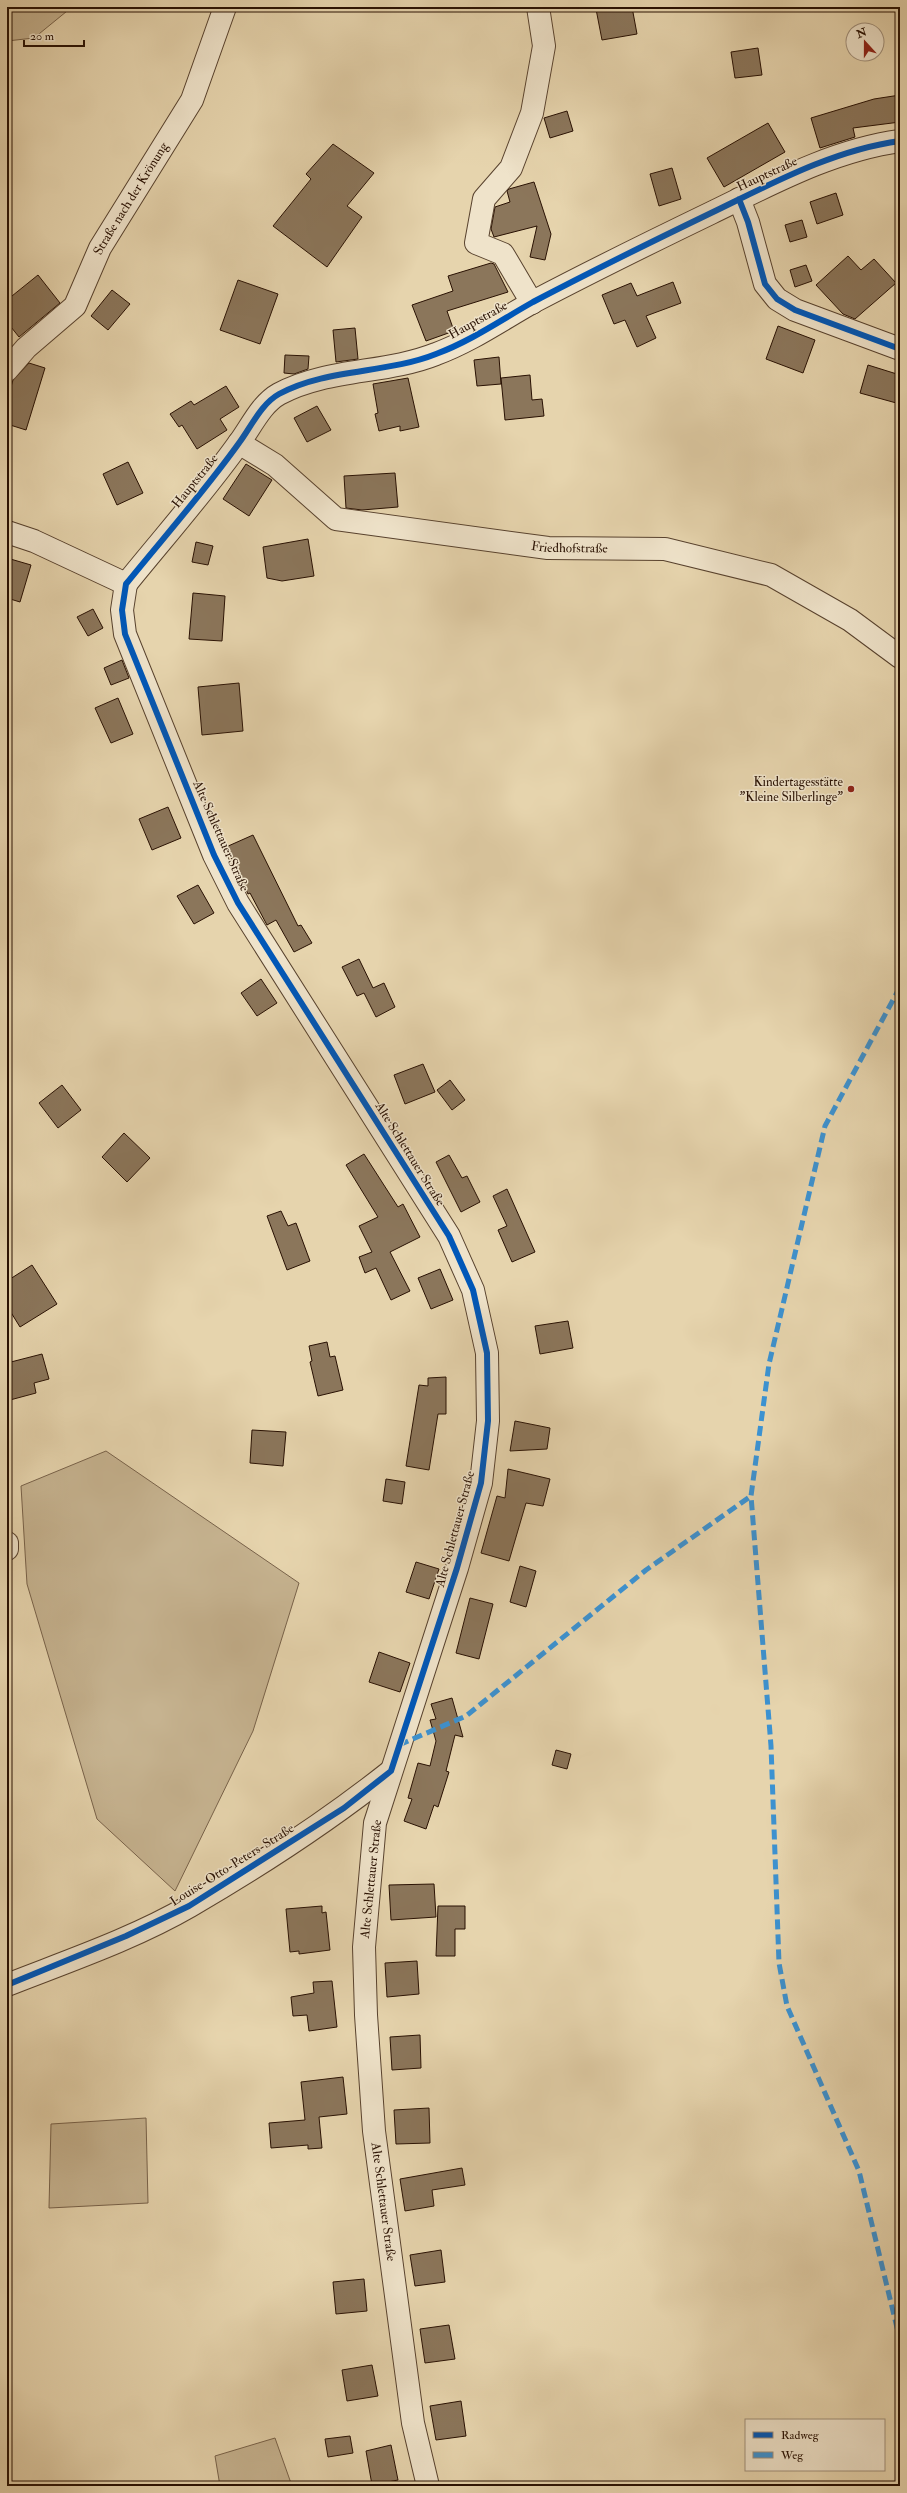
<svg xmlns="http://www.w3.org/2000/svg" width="907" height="2493" font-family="'IM FELL Double Pica',serif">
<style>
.green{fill:#c6b390;stroke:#78624a}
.building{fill:#8b765b;stroke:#291103}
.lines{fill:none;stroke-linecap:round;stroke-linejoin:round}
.minor-casing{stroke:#58422e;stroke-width:24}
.minor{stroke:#efe3ca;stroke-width:22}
.quiet{stroke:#3c92d1;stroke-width:5;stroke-dasharray:10 5;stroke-linecap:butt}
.cycleway-casing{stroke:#efe3ca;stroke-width:8}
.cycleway{stroke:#0057b8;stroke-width:6}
.poi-dot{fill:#8f2418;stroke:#efe3ca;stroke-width:1.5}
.labels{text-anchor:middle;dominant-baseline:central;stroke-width:3;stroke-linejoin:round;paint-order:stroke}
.street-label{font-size:13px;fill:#291103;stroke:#efe3ca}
.poi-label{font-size:13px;fill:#291103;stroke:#efe3ca;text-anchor:end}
</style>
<rect width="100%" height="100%" fill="#e6d4ad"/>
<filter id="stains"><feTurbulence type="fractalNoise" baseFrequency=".005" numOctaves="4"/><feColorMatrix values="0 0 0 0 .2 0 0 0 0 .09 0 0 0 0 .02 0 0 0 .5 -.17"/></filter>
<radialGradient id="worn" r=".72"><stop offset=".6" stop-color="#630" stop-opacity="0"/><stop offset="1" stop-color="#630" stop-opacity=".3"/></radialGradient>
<path class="green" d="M 7,7 L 72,7 L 34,38 L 7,41 Z
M 106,1451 L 299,1583 L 253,1731 L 175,1891 L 97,1819 L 27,1584 L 21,1486 Z
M 146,2118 L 148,2203 L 49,2208 L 51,2124 Z
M 275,2438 L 292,2486 L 220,2486 L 215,2456 Z"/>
<path class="building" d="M 608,7 L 632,7 L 637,34 L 602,40 L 596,9 Z
M 758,48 L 762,75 L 735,78 L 731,52 Z
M 900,95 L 900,122 L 853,128 L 855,137 L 820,148 L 811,118 L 874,99 Z
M 567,111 L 573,131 L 550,138 L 544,118 Z
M 768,123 L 785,152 L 724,187 L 707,158 Z
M 333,144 L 374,173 L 347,206 L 362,217 L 327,267 L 273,226 L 311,179 L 306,174 Z
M 672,168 L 681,199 L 659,206 L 650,174 Z
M 534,182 L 551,234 L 545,260 L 530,257 L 537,226 L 494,237 L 491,229 L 495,207 L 510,202 L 507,191 L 509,189 Z
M 836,193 L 843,215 L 817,224 L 810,202 Z
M 802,220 L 807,237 L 790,242 L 785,225 Z
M 848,256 L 861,270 L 874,259 L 896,283 L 855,319 L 843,314 L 816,285 Z
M 491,263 L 494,264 L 508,292 L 447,311 L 454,331 L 426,341 L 412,305 L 453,291 L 448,276 Z
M 806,265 L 812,281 L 795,287 L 790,270 Z
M 38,275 L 60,303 L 19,337 L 7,322 L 7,300 Z
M 238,280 L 278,294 L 260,344 L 220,330 Z
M 673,282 L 681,303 L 646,316 L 656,338 L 637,347 L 625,320 L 614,324 L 602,295 L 631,283 L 637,296 Z
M 112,290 L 130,304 L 108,330 L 91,316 Z
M 778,326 L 815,340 L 803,373 L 766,359 Z
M 355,328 L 358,359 L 336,362 L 333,330 Z
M 285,355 L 309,356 L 308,369 L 294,374 L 284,373 Z
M 499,357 L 501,384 L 477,386 L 474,360 Z
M 29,363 L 45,368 L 26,430 L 7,424 L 7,401 L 13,380 Z
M 868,365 L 900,375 L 900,404 L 860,393 Z
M 530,375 L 532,400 L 542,399 L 544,416 L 505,420 L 501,378 Z
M 408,378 L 419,427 L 400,431 L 400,426 L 379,431 L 375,414 L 378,413 L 373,384 Z
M 226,386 L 239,407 L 220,419 L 227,430 L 197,449 L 182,425 L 179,427 L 170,414 L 191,401 L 194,405 Z
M 317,406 L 331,430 L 307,442 L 294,418 Z
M 128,462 L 143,493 L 117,505 L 103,474 Z
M 246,464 L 272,480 L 249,516 L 223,499 Z
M 395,473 L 398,507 L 362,510 L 346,508 L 344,476 Z
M 308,539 L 314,576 L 282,581 L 267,578 L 263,547 Z
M 196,542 L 213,546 L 208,565 L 192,562 Z
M 7,558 L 31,565 L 20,602 L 7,598 Z
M 193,593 L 225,596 L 222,641 L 189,639 Z
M 93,609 L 103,628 L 88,636 L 77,617 Z
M 122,660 L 129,678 L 111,685 L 104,668 Z
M 239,683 L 243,731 L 202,735 L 198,687 Z
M 118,698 L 133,734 L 111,743 L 95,708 Z
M 168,807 L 181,838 L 152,850 L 139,819 Z
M 253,835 L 298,926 L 301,925 L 312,943 L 294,952 L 276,920 L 267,925 L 250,893 L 248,894 L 226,847 Z
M 198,885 L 214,913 L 194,924 L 177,896 Z
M 359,959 L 373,988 L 384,983 L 395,1007 L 376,1017 L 364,993 L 357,996 L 342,967 Z
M 261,979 L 277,1003 L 257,1016 L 241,993 Z
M 423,1064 L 435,1092 L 405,1104 L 394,1075 Z
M 450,1080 L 465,1100 L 452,1110 L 437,1090 Z
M 62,1085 L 81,1110 L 58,1128 L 39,1103 Z
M 124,1133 L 150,1158 L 127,1182 L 102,1157 Z
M 364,1154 L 398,1207 L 403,1204 L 420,1237 L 390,1252 L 410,1291 L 391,1300 L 376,1268 L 365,1273 L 359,1257 L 372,1252 L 359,1226 L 378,1217 L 346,1165 Z
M 449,1155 L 462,1178 L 467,1176 L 480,1202 L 461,1212 L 436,1162 Z
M 507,1189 L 535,1252 L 512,1262 L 498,1230 L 507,1226 L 493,1196 Z
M 281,1211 L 288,1226 L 296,1223 L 310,1261 L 287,1270 L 267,1216 Z
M 32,1265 L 57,1304 L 20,1327 L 7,1306 L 7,1281 Z
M 440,1269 L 453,1300 L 431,1309 L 418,1278 Z
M 568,1321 L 573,1348 L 540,1354 L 535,1326 Z
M 327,1342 L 330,1357 L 335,1356 L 343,1390 L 318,1396 L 310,1362 L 312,1361 L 309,1346 Z
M 42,1354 L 49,1379 L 34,1383 L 36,1393 L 10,1400 L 7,1390 L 7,1363 Z
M 446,1377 L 446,1414 L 438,1414 L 429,1470 L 406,1466 L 419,1385 L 428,1386 L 428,1378 Z
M 515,1421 L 550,1428 L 547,1449 L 510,1451 Z
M 252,1430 L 286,1432 L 283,1466 L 250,1463 Z
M 508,1469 L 550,1479 L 543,1506 L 526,1503 L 509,1561 L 481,1553 L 497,1496 L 505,1498 Z
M 386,1479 L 405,1482 L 402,1504 L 383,1501 Z
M 416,1562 L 439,1569 L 429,1599 L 406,1592 Z
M 520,1566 L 536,1571 L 526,1607 L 510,1602 Z
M 470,1598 L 493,1604 L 479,1659 L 456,1653 Z
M 379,1652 L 410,1663 L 400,1692 L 369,1682 Z
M 452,1698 L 463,1737 L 455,1735 L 446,1771 L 449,1772 L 438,1807 L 434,1805 L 426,1829 L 404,1821 L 412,1799 L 408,1798 L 418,1763 L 430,1766 L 436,1741 L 430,1720 L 436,1719 L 431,1704 Z
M 556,1750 L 571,1754 L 567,1769 L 552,1765 Z
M 434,1884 L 436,1917 L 391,1920 L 389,1885 Z
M 322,1906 L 322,1913 L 326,1912 L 330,1950 L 299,1954 L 299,1951 L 290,1952 L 286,1909 Z
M 438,1906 L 465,1906 L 465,1929 L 455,1929 L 455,1956 L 436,1956 Z
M 417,1961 L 419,1994 L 387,1997 L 385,1963 Z
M 332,1981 L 337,2027 L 309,2031 L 307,2015 L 293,2016 L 291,1997 L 314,1993 L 313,1982 Z
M 420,2035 L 421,2068 L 392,2070 L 390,2037 Z
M 343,2077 L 347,2114 L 319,2117 L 322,2148 L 308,2149 L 308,2145 L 271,2148 L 269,2123 L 305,2120 L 301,2082 Z
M 429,2108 L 430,2143 L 396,2144 L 394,2110 Z
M 462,2168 L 465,2185 L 432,2190 L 434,2206 L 405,2211 L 400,2179 Z
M 441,2250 L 445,2282 L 415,2286 L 410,2255 Z
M 364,2279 L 367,2311 L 336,2314 L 333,2282 Z
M 449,2325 L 455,2359 L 425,2363 L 420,2329 Z
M 372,2365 L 378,2396 L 347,2401 L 342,2370 Z
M 461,2401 L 466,2436 L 436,2440 L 430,2406 Z
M 350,2436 L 353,2453 L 328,2457 L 325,2439 Z
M 391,2445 L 398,2480 L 372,2485 L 366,2451 Z"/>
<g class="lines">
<defs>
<g id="minor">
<path d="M 739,199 L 748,222 L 765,284 L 777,299 L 795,310 L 900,349"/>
<path d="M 532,303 L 503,254 L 476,243 L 484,199 L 511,168 L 532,113 L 544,46 L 538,7"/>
<path id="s1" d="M 7,370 L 26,348 L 75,306 L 100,248 L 192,100 L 225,7"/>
<path id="s2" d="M 239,443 L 275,465 L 336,519 L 548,548 L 665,549 L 771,575 L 850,620 L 900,657"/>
<path d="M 7,532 L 34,541 L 126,584"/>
<path id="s3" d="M 126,584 L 122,610 L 125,634 L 214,855 L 238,903 L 449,1236 L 473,1290 L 487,1353 L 488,1421 L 481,1483 L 457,1568 L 375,1823 L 364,1947 L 366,2015 L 374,2131 L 413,2423 L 428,2486"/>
<path d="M 126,584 C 164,537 204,492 239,443 C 251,427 261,404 279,394 C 327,368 386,374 436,354 C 471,341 501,320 533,302 C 592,271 651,242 711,213 C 771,184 833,150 900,141"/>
<path d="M 7,1543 L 7,1549"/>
<path d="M 7,1985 C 68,1961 133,1939 190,1906 C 259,1866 328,1821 391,1771"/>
</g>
</defs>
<use href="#minor" class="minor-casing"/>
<use href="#minor" class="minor"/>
<path class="quiet" d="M 900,987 L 825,1126 L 769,1364 L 751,1496 L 771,1746 L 779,1963 L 787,2006 L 859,2171 L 900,2340
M 399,1745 L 466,1716 L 646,1570 L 751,1496"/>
<defs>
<path id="cycleway" d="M 739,199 L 748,222 L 765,284 L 777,299 L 795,310 L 900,349
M 7,1985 L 126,1936 L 189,1906 L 344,1808 L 391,1771 L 457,1568 L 481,1483 L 488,1421 L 487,1353 L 473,1290 L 449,1236 L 238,903 L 214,855 L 125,634 L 122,610 L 126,584 C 164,537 204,492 239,443 C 251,427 261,404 279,394 C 327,368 386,374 436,354 C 471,341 501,320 533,302 C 592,271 651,242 711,213 C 771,184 833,150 900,141"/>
</defs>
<use href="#cycleway" class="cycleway-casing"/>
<use href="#cycleway" class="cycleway"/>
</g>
<circle class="poi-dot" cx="851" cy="789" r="4"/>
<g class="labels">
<g class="street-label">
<text transform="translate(767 174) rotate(-25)">Hauptstraße</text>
<text stroke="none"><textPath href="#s1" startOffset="215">Straße nach der Krönung</textPath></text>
<text transform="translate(478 320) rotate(-29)">Hauptstraße</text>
<text transform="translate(195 481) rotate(-51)">Hauptstraße</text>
<text stroke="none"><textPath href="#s2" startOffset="359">Friedhofstraße</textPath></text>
<text transform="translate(221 836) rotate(66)">Alte Schlettauer Straße</text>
<text transform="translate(410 1154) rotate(58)">Alte Schlettauer Straße</text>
<text transform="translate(455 1529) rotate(-75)">Alte Schlettauer Straße</text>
<text transform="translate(232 1865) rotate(-32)">Louise-Otto-Peters-Straße</text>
<text transform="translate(371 1879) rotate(-84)">Alte Schlettauer Straße</text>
<text stroke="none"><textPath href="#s3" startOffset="1727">Alte Schlettauer Straße</textPath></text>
</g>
<g class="poi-label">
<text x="843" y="782">Kindertagesstätte<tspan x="843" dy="15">"Kleine Silberlinge"</tspan></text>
</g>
</g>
<rect width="907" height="2493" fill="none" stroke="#e6d4ad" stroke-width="24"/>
<rect x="8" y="8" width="891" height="2477" fill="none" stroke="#291103" stroke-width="2"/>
<rect x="12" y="12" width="883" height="2469" fill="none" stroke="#291103"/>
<rect x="745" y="2419" width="140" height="52" fill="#efe3ca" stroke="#a08f7a"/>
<rect x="753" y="2432" width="20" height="6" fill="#0057b8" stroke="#a08f7a"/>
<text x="781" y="2439" font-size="12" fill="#291103">Radweg</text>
<rect x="753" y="2452" width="20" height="6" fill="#3c92d1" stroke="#a08f7a"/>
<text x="781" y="2459" font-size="12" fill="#291103">Weg</text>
<g transform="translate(865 42) rotate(339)"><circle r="19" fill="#efe3ca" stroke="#a08f7a"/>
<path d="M0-3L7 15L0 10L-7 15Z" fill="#8f2418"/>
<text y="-6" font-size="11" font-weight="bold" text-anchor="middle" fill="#291103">N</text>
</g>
<path d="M24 40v6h60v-6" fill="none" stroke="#291103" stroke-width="2"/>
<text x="30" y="40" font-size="12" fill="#291103" stroke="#efe3ca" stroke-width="3" paint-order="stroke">20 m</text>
<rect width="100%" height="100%" filter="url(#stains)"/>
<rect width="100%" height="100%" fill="url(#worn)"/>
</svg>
